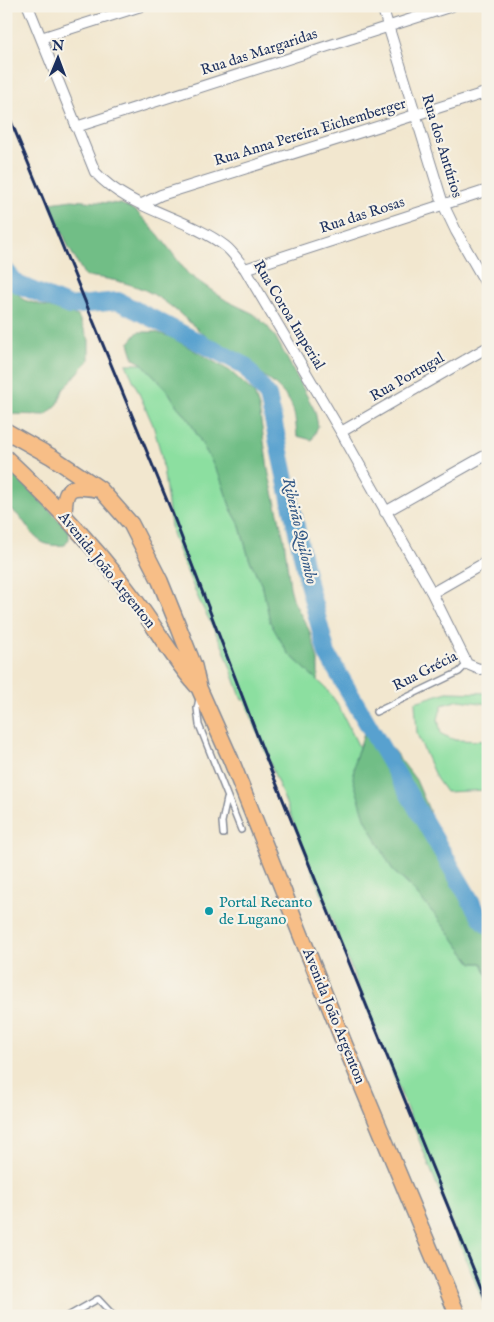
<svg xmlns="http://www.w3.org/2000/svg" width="494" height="1322" font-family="'IM FELL English',serif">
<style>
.green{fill:#8cdfa0;stroke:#54877f}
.forest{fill:#71be86;stroke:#467672}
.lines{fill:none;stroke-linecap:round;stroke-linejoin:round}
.river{stroke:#59a1cf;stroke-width:18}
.lane-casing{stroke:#868b96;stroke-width:8}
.street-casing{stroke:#868b96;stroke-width:12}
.primary-casing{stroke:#868b96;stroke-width:18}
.lane{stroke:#fff;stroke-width:5}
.street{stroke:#fff;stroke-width:10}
.primary{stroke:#f7be87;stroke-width:15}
.rail{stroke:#1b2f5e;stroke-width:3}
.culture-dot{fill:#0f9aa8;stroke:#f7f3e8;stroke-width:2}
.labels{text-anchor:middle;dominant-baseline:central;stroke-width:4.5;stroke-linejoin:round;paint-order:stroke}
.street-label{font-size:15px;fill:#1b2f5e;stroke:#f7f3e8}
.culture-label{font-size:15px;fill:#0d838f;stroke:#f7f3e8;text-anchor:start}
.water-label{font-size:16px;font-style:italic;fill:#315786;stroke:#f7f3e8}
</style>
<rect width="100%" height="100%" fill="#f7f3e8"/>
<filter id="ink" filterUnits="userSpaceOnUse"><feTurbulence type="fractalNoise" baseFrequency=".02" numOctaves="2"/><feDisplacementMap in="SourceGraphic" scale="10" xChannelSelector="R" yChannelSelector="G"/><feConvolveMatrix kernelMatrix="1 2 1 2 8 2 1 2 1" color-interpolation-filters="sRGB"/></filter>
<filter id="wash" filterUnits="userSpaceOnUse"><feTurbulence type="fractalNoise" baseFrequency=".0096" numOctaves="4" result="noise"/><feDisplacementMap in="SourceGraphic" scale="20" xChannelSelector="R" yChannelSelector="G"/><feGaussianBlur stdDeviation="1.12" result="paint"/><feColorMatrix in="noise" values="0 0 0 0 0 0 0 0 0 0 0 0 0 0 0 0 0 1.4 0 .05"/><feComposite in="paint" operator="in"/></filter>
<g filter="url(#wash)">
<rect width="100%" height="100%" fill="#f2e7cf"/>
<path class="green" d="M 126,364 L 143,364 L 168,391 L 177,406 L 188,418 L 220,477 L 231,509 L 239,523 L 249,558 L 263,588 L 271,622 L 287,652 L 326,688 L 337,703 L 359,747 L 355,759 L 393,871 C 424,897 447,931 472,963 L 482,963 L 488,977 L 488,1314 L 245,700 L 242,700 L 223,647 L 199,600 L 178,550 L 172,533 L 161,454 L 153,425 Z
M 447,692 L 488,693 L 488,704 L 459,700 L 442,705 L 438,719 L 441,734 L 455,740 L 488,741 L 488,790 L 446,792 L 436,778 L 417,734 L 415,702 Z"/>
<path class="forest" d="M 72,200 L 121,204 L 136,211 L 158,234 L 188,274 L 227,301 L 254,314 L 267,326 L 276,338 L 315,411 L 318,426 L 312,440 L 297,436 C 296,424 295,412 290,402 C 273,375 233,359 209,339 C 188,322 169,301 145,290 C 126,282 106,278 85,276 L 69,248 L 50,203 Z
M 6,282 L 24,300 L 78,316 L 89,340 L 89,360 L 63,390 L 58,404 L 46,415 L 6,414 Z
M 138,332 L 155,332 L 171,337 L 230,371 L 254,393 L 259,408 L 269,475 L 284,539 L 290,587 L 294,602 L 309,630 L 314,645 L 318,660 L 318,681 L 287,652 L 270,622 L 263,588 L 249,558 L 239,523 L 231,509 L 220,477 L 188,418 L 177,406 L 168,391 L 143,364 L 134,359 L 129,343 Z
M 6,463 L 69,531 L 69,539 L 65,545 C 27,550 33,519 6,507 Z
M 373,730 L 381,734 L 416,780 L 429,810 L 432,835 L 448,865 L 488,919 L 488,977 L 482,963 L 472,963 L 436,916 L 407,883 L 393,871 L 365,818 L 353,779 L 355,759 L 365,731 Z"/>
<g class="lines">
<path class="river" d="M 6,271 L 17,284 L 69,306 L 118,301 L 244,365 L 268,396 L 308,583 L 327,654 L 479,915 L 488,925"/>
</g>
</g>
<g filter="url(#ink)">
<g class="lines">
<defs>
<path id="lane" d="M 199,699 L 197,708 L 199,725 L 241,830
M 376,712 L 459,672 L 467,664
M 223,834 L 222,822 L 227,799
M 68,1316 L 98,1299 L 114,1316"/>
<path id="street" d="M 28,6 L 95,172 C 129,210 185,216 225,246 C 233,252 239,262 245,269 L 341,432 L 432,593 L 467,664 L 479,669 L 488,668
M 382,6 L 443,204 L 456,231 L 488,287
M 41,38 L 141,6
M 76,127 L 452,6
M 142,204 L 161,195 L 488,92
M 245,269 L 488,190
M 341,432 L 488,347
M 385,512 L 488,454
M 432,593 L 488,561"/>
<path id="primary" d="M 6,431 L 52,457 L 100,489 L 131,524 L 160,581 L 177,623 L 194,666 L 199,688 L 231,760 L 344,1043 L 458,1316
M 6,458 C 53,502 97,548 135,600 C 156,628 174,660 197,686
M 64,514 C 65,486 70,485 96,489"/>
</defs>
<use href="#lane" class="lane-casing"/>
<use href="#street" class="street-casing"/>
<use href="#primary" class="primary-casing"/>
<use href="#lane" class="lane"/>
<use href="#street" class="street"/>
<use href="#primary" class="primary"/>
<path class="rail" d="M 6,109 L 173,515 L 262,748 L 488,1305"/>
</g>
</g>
<circle class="culture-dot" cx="209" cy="911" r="5"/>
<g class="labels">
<g class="street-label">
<text transform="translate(259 52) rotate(-18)">Rua das Margaridas</text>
<text transform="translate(310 132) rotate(-17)">Rua Anna Pereira Eichemberger</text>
<text transform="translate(442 146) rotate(73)">Rua dos Antúrios</text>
<text transform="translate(362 215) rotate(-18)">Rua das Rosas</text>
<text transform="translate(289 315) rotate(59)">Rua Coroa Imperial</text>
<text transform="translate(407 377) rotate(-30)">Rua Portugal</text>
<text transform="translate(107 570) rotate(51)">Avenida João Argenton</text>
<text transform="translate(425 671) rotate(-27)">Rua Grécia</text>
<text transform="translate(334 1016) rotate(68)">Avenida João Argenton</text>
</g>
<g class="culture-label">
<text x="219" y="902">Portal Recanto<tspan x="219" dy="17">de Lugano</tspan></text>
</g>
<g class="water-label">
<text transform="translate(299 531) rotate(77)">Ribeirão Quilombo</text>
</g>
</g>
<rect width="494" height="1322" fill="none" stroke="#f7f3e8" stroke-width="25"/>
<g transform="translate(58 58) rotate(1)" stroke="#f7f3e8" stroke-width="4" paint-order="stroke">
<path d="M0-4L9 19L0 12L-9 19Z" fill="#1b2f5e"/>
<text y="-8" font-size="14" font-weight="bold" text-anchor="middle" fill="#1b2f5e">N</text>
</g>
</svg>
